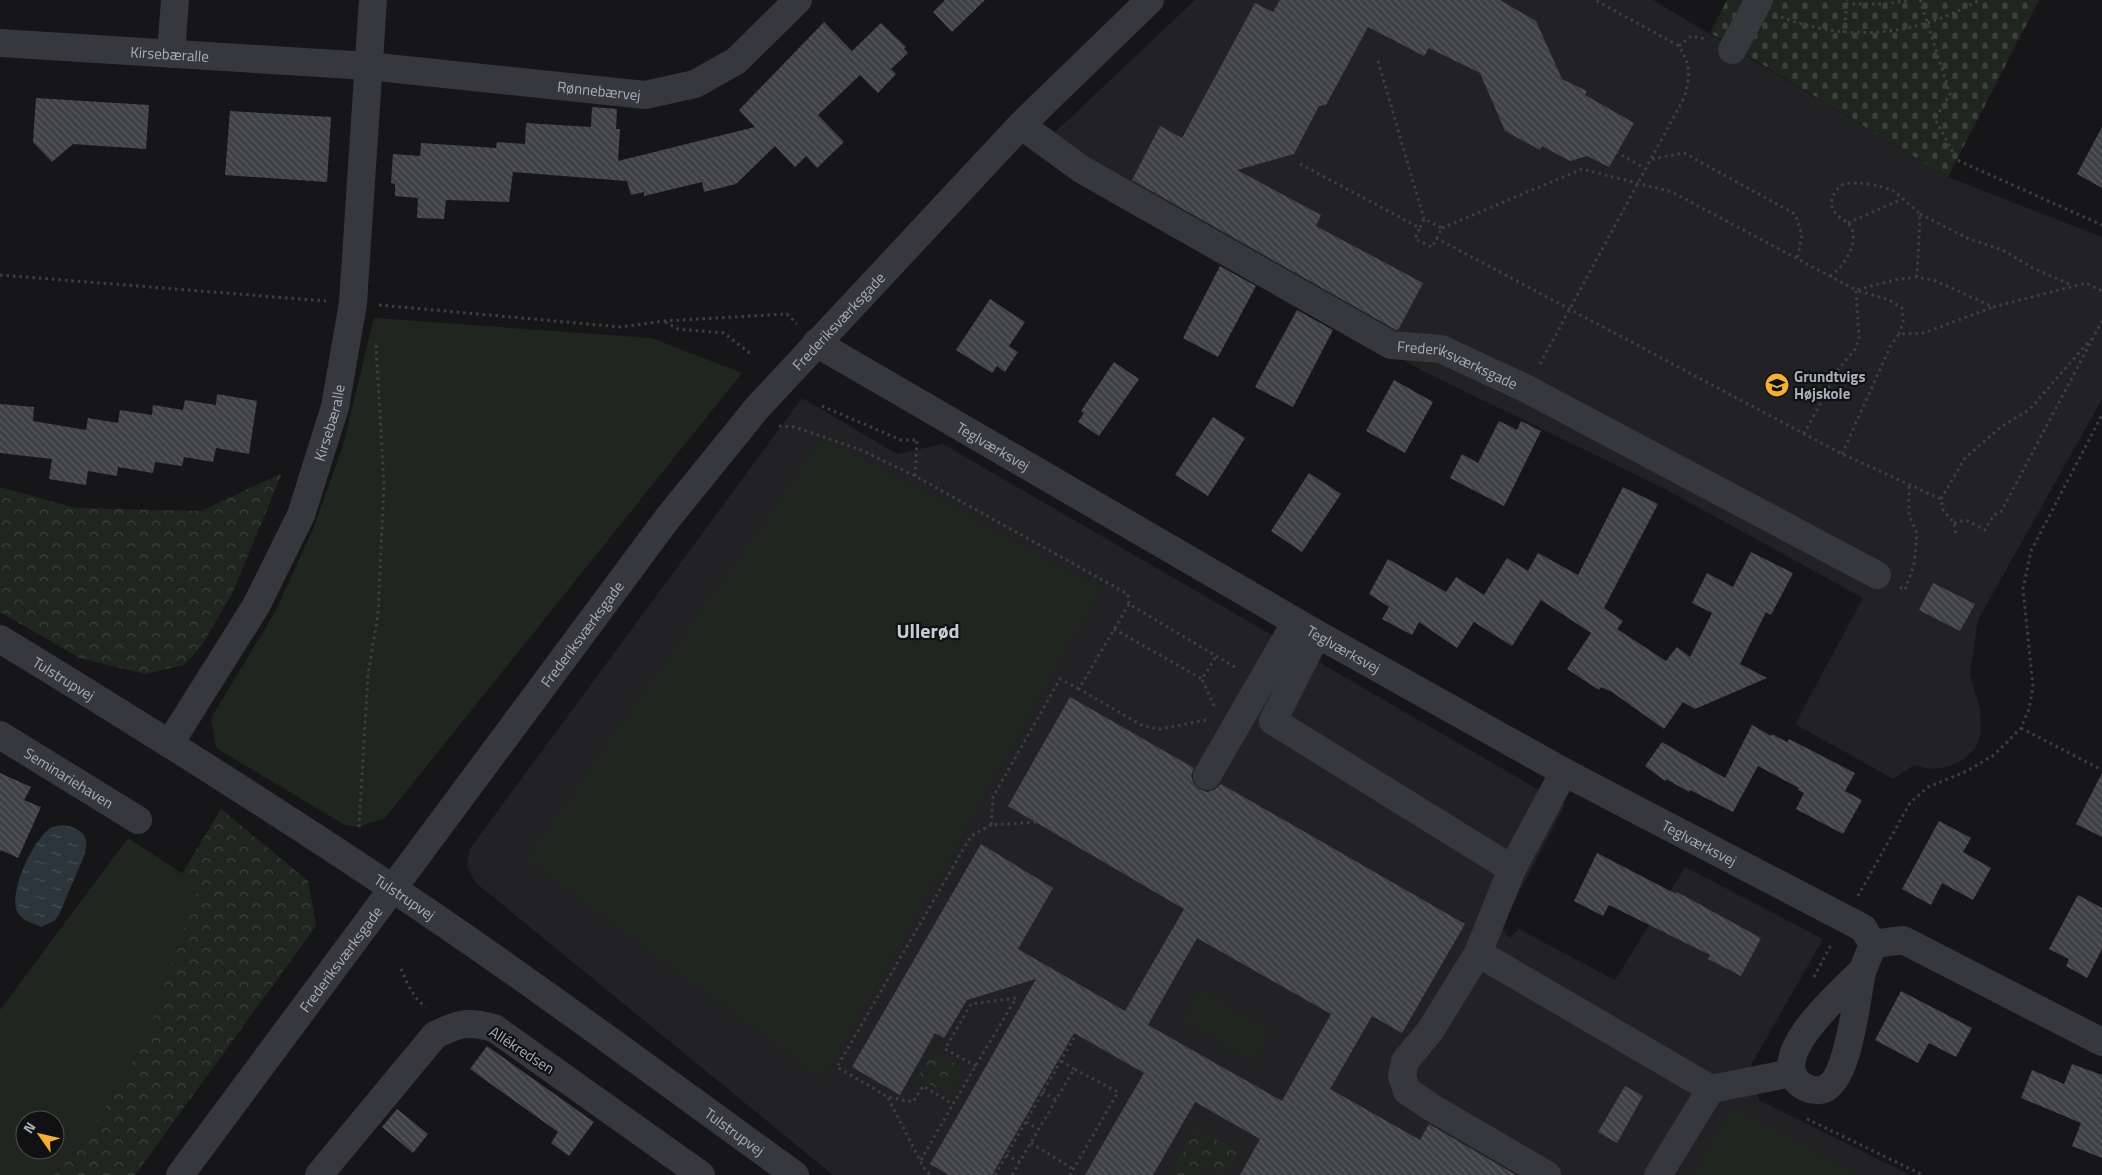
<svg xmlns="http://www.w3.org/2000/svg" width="2102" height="1175" font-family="'Titillium Web',sans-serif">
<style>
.built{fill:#222225}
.green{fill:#1e261f;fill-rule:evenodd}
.forest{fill:url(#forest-crowns)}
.cemetery{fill:url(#cemetery-stones)}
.water{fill:url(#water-ripples)}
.building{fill:url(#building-back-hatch);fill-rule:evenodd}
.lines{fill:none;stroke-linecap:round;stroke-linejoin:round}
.path{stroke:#3d3f44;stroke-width:3;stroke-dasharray:2.5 4;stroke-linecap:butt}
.minor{stroke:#37383d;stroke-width:28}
.labels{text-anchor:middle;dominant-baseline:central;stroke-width:4.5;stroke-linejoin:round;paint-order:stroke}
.street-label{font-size:15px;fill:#a8adb8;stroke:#111113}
.poi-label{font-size:15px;font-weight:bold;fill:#a8adb8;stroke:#111113;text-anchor:start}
.district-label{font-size:20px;font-weight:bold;fill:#c9ccd4;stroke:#111113}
</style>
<defs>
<pattern id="forest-crowns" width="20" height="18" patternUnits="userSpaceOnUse" patternTransform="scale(1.25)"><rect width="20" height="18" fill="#1e261f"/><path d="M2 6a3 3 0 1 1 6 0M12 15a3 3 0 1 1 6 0" fill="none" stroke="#3c433d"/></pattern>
<pattern id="cemetery-stones" width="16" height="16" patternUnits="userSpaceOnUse" patternTransform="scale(1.25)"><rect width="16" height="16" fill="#1e261f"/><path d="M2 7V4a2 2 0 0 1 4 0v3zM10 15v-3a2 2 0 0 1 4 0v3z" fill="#3c433d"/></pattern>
<pattern id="water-ripples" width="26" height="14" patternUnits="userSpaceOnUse" patternTransform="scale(1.25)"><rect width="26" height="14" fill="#2c353c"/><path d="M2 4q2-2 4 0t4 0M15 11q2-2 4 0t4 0" fill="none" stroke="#485056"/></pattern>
<pattern id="building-back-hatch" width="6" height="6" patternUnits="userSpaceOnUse" patternTransform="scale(1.25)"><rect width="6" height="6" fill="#404145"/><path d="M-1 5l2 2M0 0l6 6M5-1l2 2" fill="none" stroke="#595a5e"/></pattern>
</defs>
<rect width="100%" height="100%" fill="#161618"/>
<path class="built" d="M 1195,0 L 1653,0 L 1948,177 L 2102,237 L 2102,399 L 1978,620 L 1970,674 L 1980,709 L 1981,734 L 1975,749 L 1963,760 L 1947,767 L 1929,769 L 1914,765 L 1893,779 L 1795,724 L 1863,598 L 1663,488 L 1423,371 L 1034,152 Z
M 802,398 L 897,454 L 943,444 L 1565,805 L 1501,927 L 1509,938 L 1519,929 L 1615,980 L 1685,867 L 1823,939 L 1751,1065 L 1759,1100 L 1910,1175 L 833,1175 L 476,883 L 467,866 L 469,850 Z"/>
<path class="green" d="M 374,318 L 652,338 L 742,373 L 385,818 L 359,827 L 345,825 L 216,748 L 211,718 L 275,612 L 313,529 L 343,445 Z
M 824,437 L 1100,589 L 823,1079 L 526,859 Z
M 128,838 L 200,885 L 146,1039 L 82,1145 L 54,1175 L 0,1175 L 0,1010 ZM 25,1120 L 55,1120 L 55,1150 L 25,1150 Z
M 1200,990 L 1270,1031 L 1252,1062 L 1184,1020 Z
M 1734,1108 L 1735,1108 L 1856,1175 L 1692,1175 Z"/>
<path class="forest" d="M 282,473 L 232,594 L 202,645 L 184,665 L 145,674 L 80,658 L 0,612 L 0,487 L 76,508 L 201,511 Z
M 221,809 L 308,881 L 316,926 L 135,1175 L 54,1175 L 82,1145 L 146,1039 L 199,885 L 182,874 Z
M 934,1050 L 962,1068 L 947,1095 L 918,1077 Z
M 1196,1129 L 1239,1152 L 1225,1175 L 1203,1165 L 1200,1175 L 1170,1175 Z"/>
<path class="cemetery" d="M 1727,0 L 2039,0 L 1948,177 L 1710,33 Z"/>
<path class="water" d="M 63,825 C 98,831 86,853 76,875 C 70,888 65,901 59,915 L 54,921 L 41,927 C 33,923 23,921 18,913 C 7,894 34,837 52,827 C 55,826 60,826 63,825 Z"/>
<path class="building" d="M 945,0 L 985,0 L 952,32 L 933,12 Z
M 1280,0 L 1500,0 L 1536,21 L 1562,79 L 1587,91 L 1585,95 L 1634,123 L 1609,167 L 1587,156 L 1570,161 L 1542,146 L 1540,150 L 1505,131 L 1480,73 L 1429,48 L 1424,56 L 1368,27 L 1326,105 L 1319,106 L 1294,154 L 1237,170 L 1321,215 L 1316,226 L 1423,283 L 1398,330 L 1396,330 L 1132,180 L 1160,126 L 1182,138 L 1255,3 L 1273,12 Z
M 824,22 L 852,51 L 881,23 L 906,47 L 904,49 L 908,53 L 891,69 L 896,74 L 878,93 L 860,75 L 818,115 L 844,142 L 817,168 L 806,156 L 795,167 L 775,146 L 736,184 L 704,192 L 702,182 L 644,196 L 644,192 L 631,195 L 627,181 L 513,172 L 509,202 L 446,200 L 444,219 L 417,218 L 418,198 L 395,196 L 395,184 L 391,183 L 393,154 L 420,156 L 421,143 L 496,148 L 497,142 L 525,144 L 526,123 L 591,127 L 592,107 L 617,109 L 616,129 L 620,129 L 618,161 L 755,127 L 739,110 Z
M 36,98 L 149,105 L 146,149 L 73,144 L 52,162 L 33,142 Z
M 230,111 L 331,117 L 327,182 L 225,175 Z
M 2102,127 L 2102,188 L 2077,174 Z
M 1220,266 L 1256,286 L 1218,357 L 1183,338 Z
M 990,299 L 1025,322 L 1009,346 L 1018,352 L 1005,372 L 997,366 L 992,373 L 956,350 Z
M 1297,310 L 1333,330 L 1293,407 L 1255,387 Z
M 1114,362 L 1139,379 L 1099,436 L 1078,422 L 1084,413 L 1081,411 Z
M 1394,380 L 1433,402 L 1405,453 L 1366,431 Z
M 217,394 L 257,401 L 249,454 L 216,448 L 213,462 L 184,457 L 182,466 L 155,462 L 153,473 L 118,467 L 117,476 L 88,471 L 86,485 L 49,479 L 52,459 L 0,453 L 0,404 L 34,407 L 33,421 L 86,430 L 88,418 L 118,423 L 120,410 L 152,415 L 153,405 L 183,410 L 185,400 L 216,405 Z
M 1213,417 L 1245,438 L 1208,496 L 1175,475 Z
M 1499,421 L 1517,430 L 1521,421 L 1541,431 L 1504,506 L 1450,478 L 1462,454 L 1478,463 Z
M 1309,473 L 1341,494 L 1302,552 L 1271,531 Z
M 1623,487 L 1658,504 L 1604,608 L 1623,621 L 1617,629 L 1666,661 L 1677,647 L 1690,657 L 1712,613 L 1692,603 L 1707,573 L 1733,587 L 1751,552 L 1793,573 L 1771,615 L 1766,612 L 1740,664 L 1767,678 L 1695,709 L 1683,702 L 1664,729 L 1612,692 L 1601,687 L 1599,690 L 1567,669 L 1591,633 L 1541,600 L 1512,646 L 1474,622 L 1457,648 L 1419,622 L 1412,635 L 1382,619 L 1389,607 L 1369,594 L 1388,559 L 1446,592 L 1456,577 L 1484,595 L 1507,558 L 1528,571 L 1538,553 L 1578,575 Z
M 1933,583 L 1975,604 L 1960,631 L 1919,610 Z
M 1070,697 L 1194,768 L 1191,776 L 1194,784 L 1199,789 L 1207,792 L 1215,789 L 1221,784 L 1465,924 L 1402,1033 L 1372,1016 L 1330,1089 L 1420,1140 L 1429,1124 L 1516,1175 L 1240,1175 L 1260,1139 L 1195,1102 L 1153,1175 L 1085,1175 L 1144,1073 L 1074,1033 L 992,1175 L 949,1175 L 930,1164 L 1036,979 L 967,1000 L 944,1038 L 935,1033 L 900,1095 L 852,1067 L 981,844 L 1053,888 L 1018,949 L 1125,1011 L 1184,909 L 1008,806 ZM 1197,938 L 1331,1014 L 1282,1101 L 1148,1025 Z
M 1752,725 L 1771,736 L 1772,734 L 1787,742 L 1789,739 L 1855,773 L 1845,791 L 1862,800 L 1843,834 L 1796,809 L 1804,793 L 1798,790 L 1799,788 L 1758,766 L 1733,812 L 1690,790 L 1689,792 L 1666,779 L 1665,781 L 1645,766 L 1662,742 L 1725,778 Z
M 0,773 L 31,787 L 24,800 L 41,807 L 18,858 L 1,850 L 0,853 Z
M 2102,773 L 2102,837 L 2076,824 Z
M 1939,821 L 1971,838 L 1963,852 L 1991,868 L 1973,900 L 1942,883 L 1931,905 L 1902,889 Z
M 1597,853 L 1676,894 L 1677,892 L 1761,938 L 1741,976 L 1708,959 L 1710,955 L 1609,905 L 1603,916 L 1574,901 Z
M 2078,895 L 2102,908 L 2102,949 L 2087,978 L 2066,966 L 2069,959 L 2049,949 Z
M 1901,991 L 1972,1028 L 1956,1057 L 1929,1043 L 1918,1063 L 1875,1040 Z
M 487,1046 L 594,1122 L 569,1156 L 551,1143 L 558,1132 L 470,1069 Z
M 2072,1064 L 2102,1075 L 2102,1158 L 2072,1146 L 2081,1123 L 2021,1098 L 2032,1070 L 2064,1084 Z
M 1625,1086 L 1643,1096 L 1617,1143 L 1598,1132 Z
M 397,1109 L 428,1134 L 413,1153 L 382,1127 Z"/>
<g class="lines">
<path class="path" d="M 1920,0 L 1950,94 L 1935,119 L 1957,160 L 2102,225
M 1846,4 L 1886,4 L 1909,0
M 1781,17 C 1849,43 1917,36 1979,0
M 1844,33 L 1847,0
M 1679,46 L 1691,36 L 1706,39
M 1378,61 L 1424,219
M 1616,152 L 1646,169
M 1652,159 L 1684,153 L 1795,214 L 1802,235 L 1797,260
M 1300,164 L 1420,228 L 1424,219 L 1442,228 L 1432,247 L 1415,239 L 1420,228
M 1920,214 L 1969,239 L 2003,250 L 2031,267 L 2071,285
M 1848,223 L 1902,199
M 1442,228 L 1582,169 L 1672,192 L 1856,290 L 1899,279 L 1917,277 L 1936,281 L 1993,307 L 2086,283 L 2102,291
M 1436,238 L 1842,454 L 1941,499 L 1943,510 L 1954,523 L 1956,534
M 0,275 L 326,301
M 1830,276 C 1843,268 1858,245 1852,229 C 1847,217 1834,221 1831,202 C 1833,195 1836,189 1842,185 C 1852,180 1883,185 1893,191 C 1902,197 1911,206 1920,214 L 1917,277
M 379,305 L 621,327 L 664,321 L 787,314 L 797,324
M 665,322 L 678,329 L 724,333 L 751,354
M 1540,364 L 1685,96 C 1690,74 1691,66 1679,46 L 1595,0
M 822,406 L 901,440 L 917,440
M 779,426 L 795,427 L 861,450 L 915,476 L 1128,594 L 1129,604
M 1804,434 L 1838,370 L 1856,348 L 1859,338 L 1856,290 L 1889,300 L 1902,308 L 1903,322 L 1899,334
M 1842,454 L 1890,347 L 1899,334 L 1924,333 L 1993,307
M 915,476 L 917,440
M 1941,499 L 1965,458 L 2001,427 L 2030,409 L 2091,339
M 1954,523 L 1966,520 L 1985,530 L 1994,515 L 2001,512 L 2102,321
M 1900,587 L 1905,590 L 1914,565 L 1917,533 L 1909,515 L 1909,485
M 1114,629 L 1202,679
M 1214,706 L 1202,679 L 1217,655
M 1206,720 L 1160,729 L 1143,726 L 1079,689 L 1129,604 L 1238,669
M 2021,728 L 2102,770
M 1036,822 L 991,825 L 993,797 L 1060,679 L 1079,689
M 359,827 L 368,674 L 378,615 L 384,485 L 376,344
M 1858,896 L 1910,803 L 1928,787 L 1967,771 L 1994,755 L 2021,728 L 2029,709 L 2033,687 L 2023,589 L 2031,551 L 2102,415
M 401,969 C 407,983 413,998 426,1007
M 1814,977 L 1832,943
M 1061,1061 L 1074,1069
M 976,1066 L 945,1049 L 971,1004 L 1016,998 L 953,1104 L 923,1086 L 913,1102 L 888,1097 L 837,1067 L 971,836 L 991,825
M 1042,1092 L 1056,1100
M 888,1098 L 925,1170 L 931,1175
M 1807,1119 L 1923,1175
M 1026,1122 L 1038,1129
M 1031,1143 L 1073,1169
M 1006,1155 L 1020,1162
M 921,1160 L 953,1104
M 995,1175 L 1074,1038
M 1012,1175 L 1074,1069 L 1118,1092 L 1070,1175"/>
<g class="minor">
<path id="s1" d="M 0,43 L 368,66 L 645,95 L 695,84 L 736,61 L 798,0"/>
<path d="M 1732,50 L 1759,0"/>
<path d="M 171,54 L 175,0"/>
<path id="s2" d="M 1021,125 L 1081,169 L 1391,345 L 1441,349 L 1527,389 L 1877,575"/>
<path id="s3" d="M 816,343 L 1317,634 L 1564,772 L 1863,928 L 1873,944 C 1870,953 1865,963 1862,973 C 1856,998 1849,1086 1820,1090 C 1811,1091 1802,1087 1796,1080 C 1773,1049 1843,991 1863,970"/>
<path d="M 1317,634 L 1273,721 L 1512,869 L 1564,772"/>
<path id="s4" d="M 0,639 C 133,720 265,803 395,890 C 531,981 662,1079 795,1175"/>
<path id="s5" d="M 0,735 L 138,820"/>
<path id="s6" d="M 170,743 L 256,606 L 301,515 L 335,407 L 353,303 L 373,0"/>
<path d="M 1207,776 L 1296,622"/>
<path d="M 1512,869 L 1478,953 L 1430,1031 L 1405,1061 L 1402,1076 L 1407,1091 L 1431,1107 L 1547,1175"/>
<path d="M 1873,944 L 1903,940 L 2102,1042"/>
<path d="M 1478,953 L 1711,1089 L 1792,1073"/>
<path id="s7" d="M 180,1175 L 667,519 L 757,408 L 1021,125 L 1150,0"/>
<path d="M 319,1175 L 435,1035 C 460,1023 467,1021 494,1028 L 701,1175"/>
<path d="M 1658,1175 L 1711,1089"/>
</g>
</g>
<defs>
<symbol id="school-disc" viewBox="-11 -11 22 22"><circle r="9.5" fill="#f2b134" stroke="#111113"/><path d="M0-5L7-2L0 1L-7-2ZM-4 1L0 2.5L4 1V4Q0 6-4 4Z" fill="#111"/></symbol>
</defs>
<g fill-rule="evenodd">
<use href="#school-disc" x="1763" y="371" width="28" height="28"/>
</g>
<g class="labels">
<g class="street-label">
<text stroke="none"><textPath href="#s1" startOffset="170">Kirsebæralle</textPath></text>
<text stroke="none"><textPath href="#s1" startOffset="601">Rønnebærvej</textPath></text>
<text stroke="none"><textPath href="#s7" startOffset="1079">Frederiksværksgade</textPath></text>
<text stroke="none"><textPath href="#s2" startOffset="501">Frederiksværksgade</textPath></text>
<text stroke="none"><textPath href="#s6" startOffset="360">Kirsebæralle</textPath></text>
<text stroke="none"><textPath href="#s3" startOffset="205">Teglværksvej</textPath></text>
<text stroke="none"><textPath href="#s7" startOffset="674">Frederiksværksgade</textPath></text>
<text stroke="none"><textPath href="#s3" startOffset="610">Teglværksvej</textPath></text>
<text stroke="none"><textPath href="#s4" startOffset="75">Tulstrupvej</textPath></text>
<text stroke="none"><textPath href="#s5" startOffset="81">Seminariehaven</textPath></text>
<text stroke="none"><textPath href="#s3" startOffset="1015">Teglværksvej</textPath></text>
<text stroke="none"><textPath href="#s4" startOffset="480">Tulstrupvej</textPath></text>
<text stroke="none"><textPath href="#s7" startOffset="269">Frederiksværksgade</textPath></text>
<text transform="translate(522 1050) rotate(33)">Allékredsen</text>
<text stroke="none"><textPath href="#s4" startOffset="885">Tulstrupvej</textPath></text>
</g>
<g class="poi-label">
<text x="1794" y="376">Grundtvigs<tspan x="1794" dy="17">Højskole</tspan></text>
</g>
<g class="district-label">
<text x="928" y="630">Ullerød</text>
</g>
</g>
<g transform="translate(40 1135) rotate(304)"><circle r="24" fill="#111113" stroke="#4d4f55"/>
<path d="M0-4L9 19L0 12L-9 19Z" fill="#f2b134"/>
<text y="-8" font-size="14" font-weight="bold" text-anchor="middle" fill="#a8adb8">N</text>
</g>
</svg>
